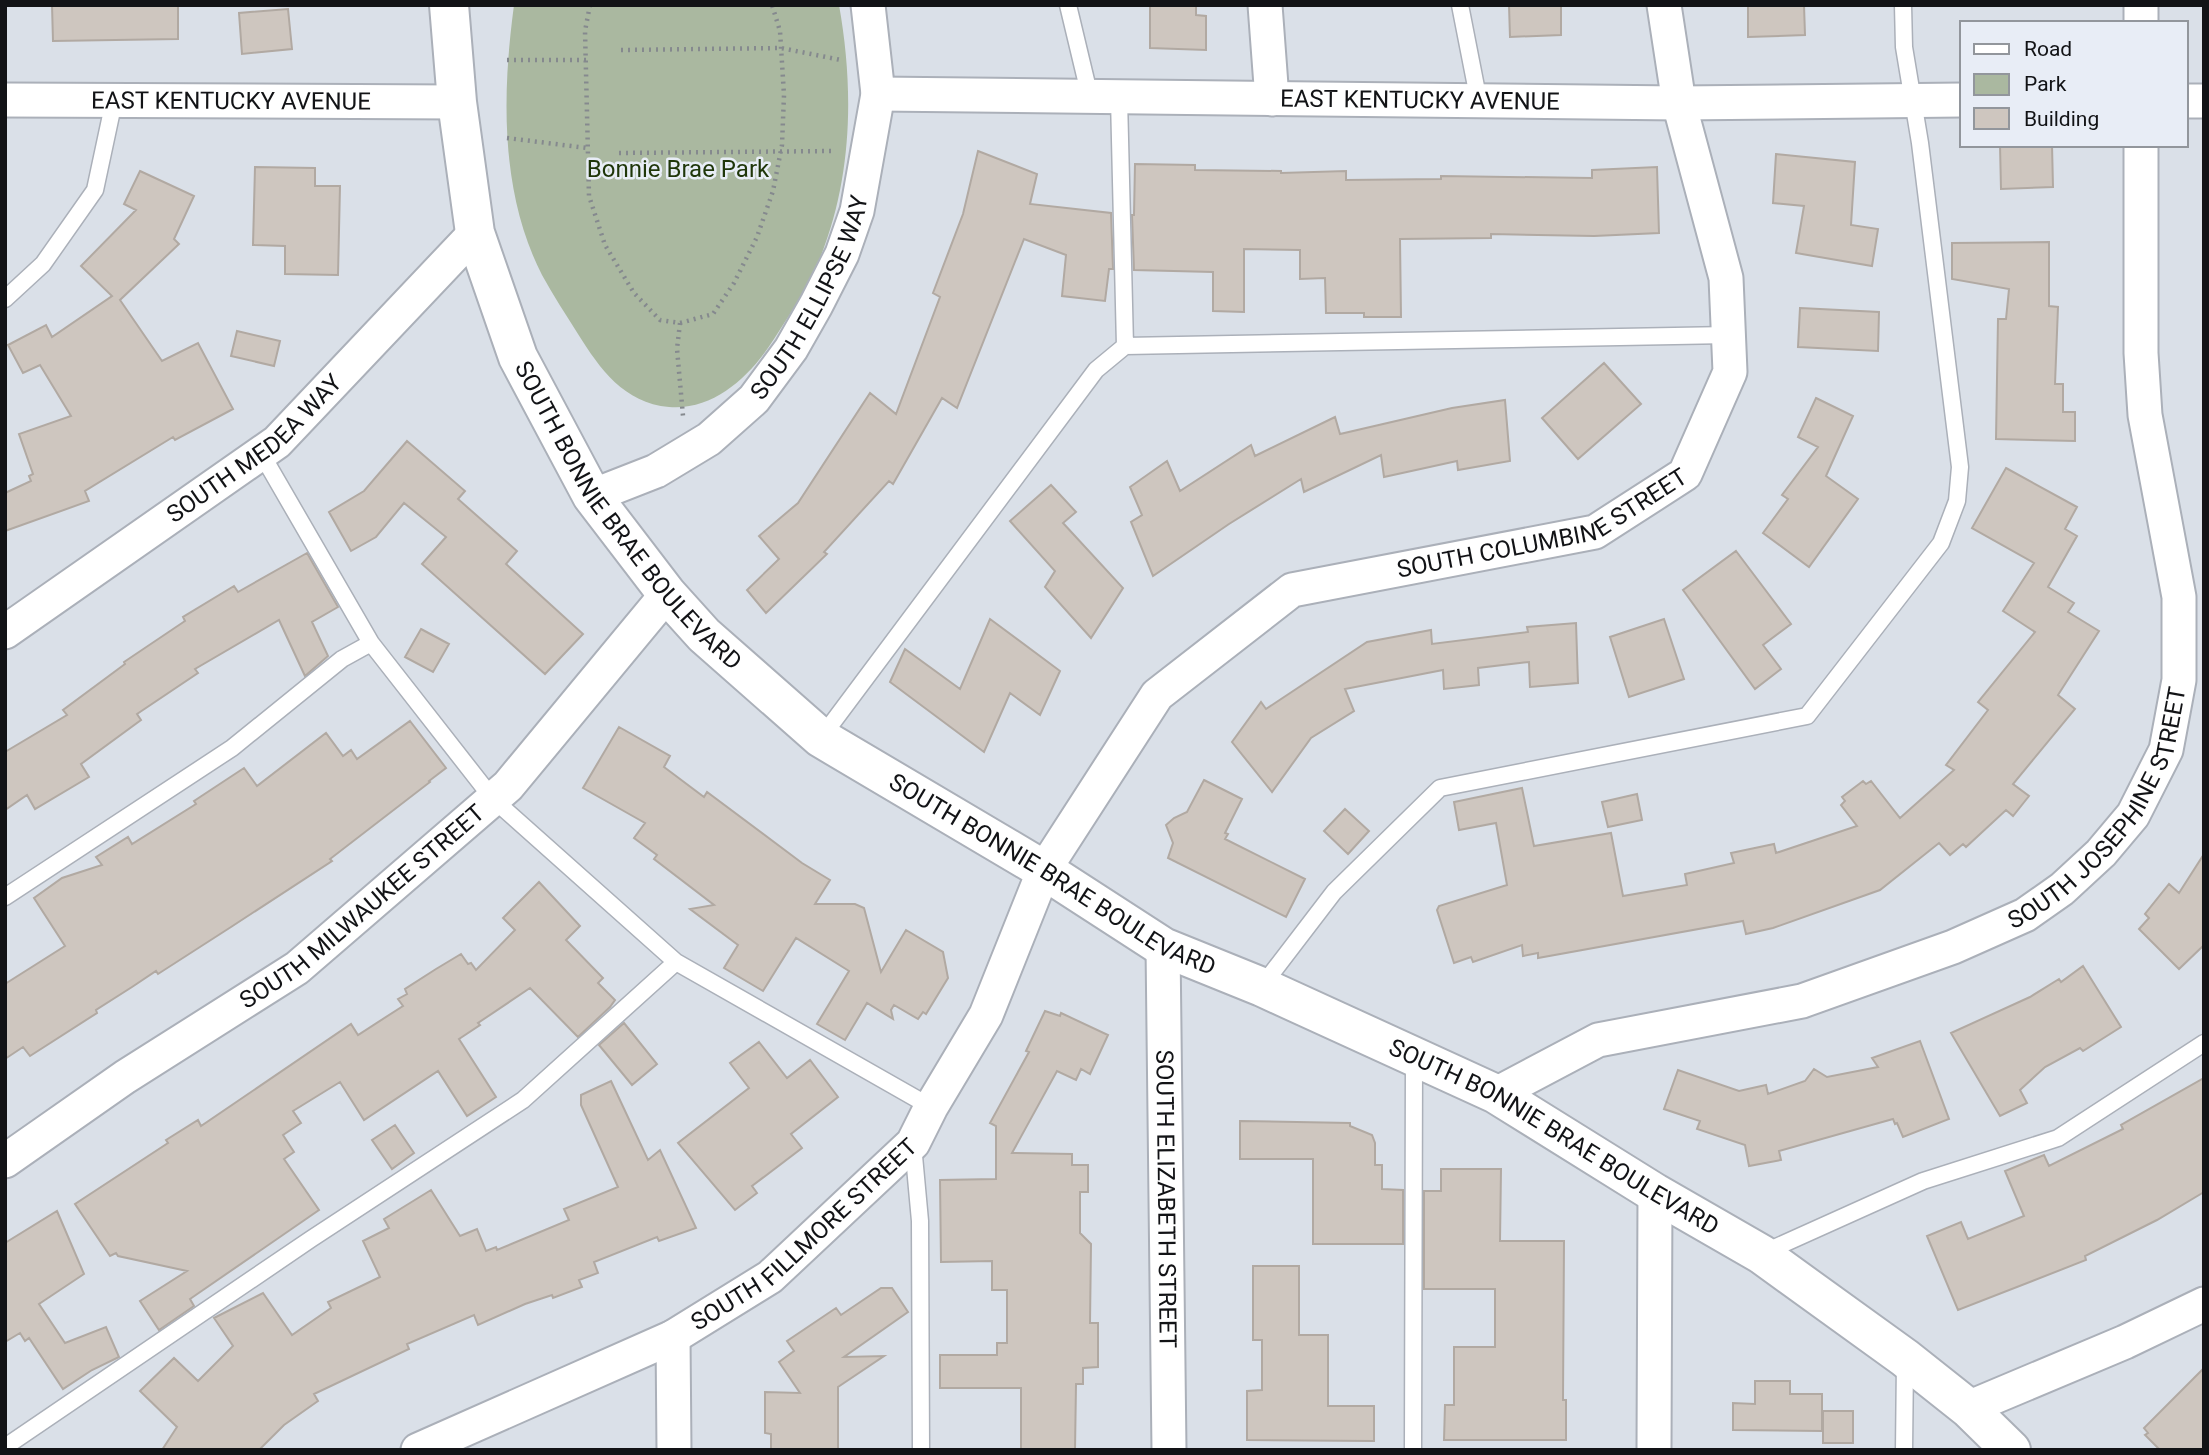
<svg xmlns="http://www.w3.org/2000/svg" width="2209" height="1455" font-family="Roboto,sans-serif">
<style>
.green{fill:#aab8a0}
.building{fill:#cec6bf;stroke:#b1a9a2;stroke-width:2}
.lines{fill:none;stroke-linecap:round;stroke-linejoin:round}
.lane-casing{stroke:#abb0b9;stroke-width:19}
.street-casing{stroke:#abb0b9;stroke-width:37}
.secondary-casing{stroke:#abb0b9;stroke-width:42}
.path{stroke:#85898e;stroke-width:4.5;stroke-dasharray:2 5;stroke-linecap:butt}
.lane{stroke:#fff;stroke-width:16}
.street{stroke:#fff;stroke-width:33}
.secondary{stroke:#fff;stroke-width:38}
.labels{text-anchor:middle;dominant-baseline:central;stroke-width:5;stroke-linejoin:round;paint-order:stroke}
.street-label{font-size:24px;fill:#121316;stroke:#e8edf6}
.park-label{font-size:24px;fill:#1f3609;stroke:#e8edf6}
</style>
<rect width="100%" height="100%" fill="#dae0e8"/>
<path class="green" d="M 514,5 L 839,5 C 855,94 852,187 815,270 C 804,294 788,317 774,339 C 752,374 715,411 669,407 C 624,403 600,369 578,334 C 566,315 553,295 542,275 C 500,193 502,94 514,5 Z"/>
<path class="building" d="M 52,5 L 178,5 L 178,39 L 53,41 Z
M 1150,5 L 1196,5 L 1196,15 L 1206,16 L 1206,50 L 1150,48 Z
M 1509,5 L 1561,5 L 1561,35 L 1510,37 Z
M 1748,5 L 1804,5 L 1805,35 L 1748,37 Z
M 288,9 L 292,49 L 242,54 L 239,13 Z
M 2000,145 L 2052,145 L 2053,187 L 2001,189 Z
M 978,151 L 1037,174 L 1030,204 L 1111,213 L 1113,269 L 1109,269 L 1105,301 L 1062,296 L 1066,255 L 1024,239 L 957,408 L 942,398 L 893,484 L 889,481 L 824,552 L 827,554 L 766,613 L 747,590 L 779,559 L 759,536 L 798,503 L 870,393 L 896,414 L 940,297 L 933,293 L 963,214 Z
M 1776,154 L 1855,162 L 1851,225 L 1878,229 L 1872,266 L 1796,253 L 1804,206 L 1773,203 Z
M 1135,164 L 1195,165 L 1195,170 L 1281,171 L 1281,173 L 1346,171 L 1346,180 L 1441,179 L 1441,176 L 1592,178 L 1592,170 L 1657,167 L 1659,233 L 1594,236 L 1491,234 L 1491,238 L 1400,239 L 1401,317 L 1364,317 L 1364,313 L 1326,313 L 1325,278 L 1300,279 L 1300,250 L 1244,249 L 1244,312 L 1213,311 L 1213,272 L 1134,270 L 1132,215 L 1134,215 Z
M 255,167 L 315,168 L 315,186 L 340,186 L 338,275 L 285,274 L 285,246 L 253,245 Z
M 140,171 L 194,196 L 174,239 L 179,244 L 120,300 L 162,361 L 198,343 L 233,409 L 175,440 L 173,437 L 85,491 L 89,501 L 5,531 L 5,493 L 31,481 L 29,476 L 33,474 L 19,434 L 71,416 L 40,365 L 23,373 L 8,345 L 46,325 L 52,337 L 112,296 L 81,266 L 136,210 L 124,204 Z
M 2049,242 L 2049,306 L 2058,307 L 2055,384 L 2063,384 L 2063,412 L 2075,412 L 2075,441 L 1996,439 L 1998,319 L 2006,319 L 2009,289 L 1952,279 L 1952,243 Z
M 1800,308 L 1879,312 L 1878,351 L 1798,347 Z
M 237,331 L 280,341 L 274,366 L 231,356 Z
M 1604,363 L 1641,404 L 1578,459 L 1542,418 Z
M 1816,398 L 1853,416 L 1826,476 L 1858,499 L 1809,567 L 1763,533 L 1788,499 L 1782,495 L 1818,447 L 1798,437 Z
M 1505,400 L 1510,461 L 1458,470 L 1457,461 L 1384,477 L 1381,455 L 1304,492 L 1301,479 L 1229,524 L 1153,576 L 1131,522 L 1142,515 L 1130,487 L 1167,461 L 1180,491 L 1251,445 L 1255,456 L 1335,417 L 1340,434 L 1452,408 Z
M 407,441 L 465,491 L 458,499 L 517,551 L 506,564 L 583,634 L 545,674 L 422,564 L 446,537 L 404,503 L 376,537 L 351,551 L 329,512 L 364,491 Z
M 2006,468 L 2077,507 L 2065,529 L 2077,536 L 2048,587 L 2074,603 L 2068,612 L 2099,631 L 2058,695 L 2075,709 L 2013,784 L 2029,796 L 2013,816 L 2006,810 L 1966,847 L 1963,844 L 1950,855 L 1939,843 L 1880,890 L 1773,928 L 1746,934 L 1743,921 L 1538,958 L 1538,953 L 1523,956 L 1522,945 L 1473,962 L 1471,957 L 1454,963 L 1437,910 L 1439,906 L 1507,885 L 1496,823 L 1459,830 L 1454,802 L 1522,788 L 1534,846 L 1611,833 L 1623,896 L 1687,885 L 1685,874 L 1734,863 L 1731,853 L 1774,844 L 1776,853 L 1857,826 L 1841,805 L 1845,801 L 1842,797 L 1863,781 L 1866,784 L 1871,781 L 1900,818 L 1954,770 L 1946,765 L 1988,710 L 1978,702 L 2035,632 L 2003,611 L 2034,563 L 1972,528 Z
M 1051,485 L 1076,512 L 1063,523 L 1123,588 L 1091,638 L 1045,587 L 1055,571 L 1010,521 Z
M 1736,551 L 1791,624 L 1763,645 L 1781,669 L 1755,689 L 1683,590 Z
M 307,553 L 338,607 L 312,622 L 328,656 L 305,676 L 279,620 L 195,669 L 198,673 L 137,714 L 141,720 L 81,764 L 89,777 L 35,809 L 27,795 L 5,810 L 5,752 L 67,715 L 63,710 L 125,664 L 124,662 L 185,621 L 183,617 L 234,586 L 238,592 Z
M 990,619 L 1060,671 L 1040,715 L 1010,693 L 984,752 L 890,682 L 905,649 L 960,689 Z
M 1664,619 L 1684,679 L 1629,697 L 1610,637 Z
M 1576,623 L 1578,683 L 1530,687 L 1529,662 L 1478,668 L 1479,685 L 1444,689 L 1443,670 L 1345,689 L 1354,711 L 1311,738 L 1272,792 L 1232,742 L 1261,702 L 1266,709 L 1367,642 L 1431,630 L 1432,644 L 1528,632 L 1527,627 Z
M 421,629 L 449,644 L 433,672 L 405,657 Z
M 410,721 L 446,768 L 429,781 L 430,782 L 330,859 L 332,861 L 231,927 L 158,974 L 156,971 L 132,987 L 96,1010 L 97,1013 L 30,1056 L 23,1047 L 5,1059 L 5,984 L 65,946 L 34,898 L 62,878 L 102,865 L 96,857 L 128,837 L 132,844 L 196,804 L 194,801 L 244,768 L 257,786 L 326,733 L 343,756 L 351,750 L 357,759 Z
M 619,727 L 670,756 L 664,767 L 704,797 L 707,792 L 802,863 L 830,880 L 815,904 L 855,904 L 864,908 L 881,972 L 906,930 L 943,952 L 948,978 L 926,1014 L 923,1012 L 918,1019 L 894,1005 L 891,1010 L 893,1019 L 867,1003 L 845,1040 L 817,1024 L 849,971 L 796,938 L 763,991 L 724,968 L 738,945 L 690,909 L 714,905 L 654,859 L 657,855 L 634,838 L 645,823 L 583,788 Z
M 1204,780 L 1242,799 L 1225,833 L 1228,834 L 1225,839 L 1305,879 L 1286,917 L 1168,858 L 1173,843 L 1166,825 L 1174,818 L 1187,812 Z
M 1637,794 L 1642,820 L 1608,827 L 1602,802 Z
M 1345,809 L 1369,831 L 1348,854 L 1324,831 Z
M 2204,854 L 2204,945 L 2179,969 L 2139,929 L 2149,918 L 2145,914 L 2169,884 L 2179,893 Z
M 539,882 L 580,926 L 566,940 L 603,978 L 598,983 L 615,1000 L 610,1007 L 578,1037 L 530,988 L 478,1023 L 480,1025 L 459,1039 L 496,1097 L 467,1116 L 438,1071 L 364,1120 L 340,1082 L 293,1111 L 301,1123 L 283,1135 L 294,1152 L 284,1159 L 319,1210 L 190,1299 L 194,1306 L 159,1330 L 140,1301 L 187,1271 L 118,1256 L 116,1253 L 110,1256 L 75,1204 L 168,1143 L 166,1140 L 198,1120 L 201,1126 L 351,1024 L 358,1035 L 403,1006 L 398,999 L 407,994 L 405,989 L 436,969 L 461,954 L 468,964 L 471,963 L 476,970 L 515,930 L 503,918 Z
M 2083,966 L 2121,1027 L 2083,1051 L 2080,1048 L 2045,1067 L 2020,1090 L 2027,1103 L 2000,1116 L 1951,1033 L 2030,997 L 2059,979 L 2061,982 Z
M 1045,1011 L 1060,1016 L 1061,1013 L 1108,1035 L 1090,1074 L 1081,1069 L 1076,1080 L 1057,1071 L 1012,1153 L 1072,1154 L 1072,1165 L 1088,1165 L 1088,1192 L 1080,1192 L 1080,1233 L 1091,1244 L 1090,1323 L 1098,1323 L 1098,1367 L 1083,1368 L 1083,1384 L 1076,1384 L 1075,1450 L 1021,1450 L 1021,1388 L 940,1388 L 940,1355 L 997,1355 L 997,1343 L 1007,1343 L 1007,1290 L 992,1290 L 992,1261 L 941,1262 L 940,1180 L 996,1179 L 996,1126 L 990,1123 L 1029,1052 L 1026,1051 Z
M 624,1023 L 657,1064 L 632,1085 L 599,1045 Z
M 1920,1041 L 1949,1119 L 1903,1137 L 1897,1123 L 1895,1124 L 1893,1119 L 1779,1151 L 1781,1160 L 1749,1166 L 1745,1145 L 1697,1129 L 1700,1121 L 1664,1109 L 1678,1070 L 1739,1091 L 1766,1085 L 1768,1094 L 1805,1081 L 1814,1069 L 1827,1077 L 1878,1067 L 1872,1058 Z
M 759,1042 L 787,1078 L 810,1060 L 838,1097 L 791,1134 L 802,1148 L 752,1186 L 757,1193 L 735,1210 L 678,1143 L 749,1088 L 730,1063 Z
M 2204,1078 L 2204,1192 L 2157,1220 L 2085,1256 L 2086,1260 L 1958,1310 L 1927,1236 L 1961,1222 L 1968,1239 L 2024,1216 L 2005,1171 L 2044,1155 L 2049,1166 L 2123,1129 L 2121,1125 Z
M 611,1081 L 648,1160 L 660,1150 L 696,1228 L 659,1241 L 657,1237 L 594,1262 L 598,1273 L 579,1280 L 582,1287 L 553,1298 L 552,1295 L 525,1304 L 478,1325 L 474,1315 L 407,1344 L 409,1349 L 314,1394 L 318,1401 L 284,1425 L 259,1450 L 162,1450 L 177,1427 L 140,1391 L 174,1358 L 198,1381 L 233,1346 L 214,1318 L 263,1293 L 292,1335 L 331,1308 L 328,1302 L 380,1277 L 363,1241 L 389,1228 L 384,1219 L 431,1190 L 460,1236 L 477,1229 L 486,1251 L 496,1247 L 497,1250 L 569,1220 L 564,1209 L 618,1187 L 581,1105 L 581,1095 Z
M 1240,1121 L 1350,1123 L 1350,1126 L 1372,1135 L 1375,1143 L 1375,1165 L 1382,1165 L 1382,1189 L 1403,1190 L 1403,1244 L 1313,1244 L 1313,1159 L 1240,1159 Z
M 395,1125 L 414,1153 L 392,1169 L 372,1140 Z
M 1441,1169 L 1501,1169 L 1500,1241 L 1564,1241 L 1563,1400 L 1566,1400 L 1566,1440 L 1444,1440 L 1445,1405 L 1454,1405 L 1454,1347 L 1495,1347 L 1495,1289 L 1424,1289 L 1424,1191 L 1441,1191 Z
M 57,1211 L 84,1274 L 39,1304 L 65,1343 L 106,1327 L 119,1357 L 92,1370 L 63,1389 L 29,1338 L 25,1341 L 20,1333 L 5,1342 L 5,1243 Z
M 1253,1266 L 1299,1266 L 1299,1335 L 1328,1335 L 1328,1406 L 1374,1406 L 1374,1441 L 1247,1440 L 1247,1391 L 1262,1390 L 1262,1340 L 1253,1340 Z
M 881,1288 L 892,1288 L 908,1312 L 844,1357 L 884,1356 L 838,1387 L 838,1450 L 771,1450 L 771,1434 L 765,1433 L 765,1392 L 800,1393 L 779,1362 L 794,1351 L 787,1341 L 836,1308 L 841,1315 Z
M 2204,1368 L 2204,1450 L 2160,1450 L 2145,1435 L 2148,1433 L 2144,1428 Z
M 1755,1381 L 1790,1381 L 1790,1394 L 1822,1394 L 1822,1431 L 1733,1430 L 1733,1403 L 1755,1404 Z
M 1823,1411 L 1853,1411 L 1853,1443 L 1823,1443 Z"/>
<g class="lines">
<defs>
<path id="lane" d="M 1068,5 L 1090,97
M 1460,5 L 1479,102
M 1119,98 L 1125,346 L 1729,335
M 5,299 L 43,264 L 95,190 L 114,101
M 261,453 L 371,643 L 493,799 L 676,962 L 931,1107
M 821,738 L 1096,370 L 1125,346
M 5,897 L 232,748 L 342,659 L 371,643
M 1262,986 L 1334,892 L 1440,788 L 1807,716 L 1941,543 L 1957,501 L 1960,467 L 1920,143 L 1904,47 L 1903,5
M 913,1145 L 920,1221 L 921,1450
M 1763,1253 L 1923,1181 L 2058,1138 L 2204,1043
M 5,1447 L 311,1239 L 523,1100 L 676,962
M 1413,1450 L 1414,1059
M 1904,1450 L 1905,1361"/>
<g id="street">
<path d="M 1265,5 L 1272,99"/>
<path d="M 2141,23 L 2141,5"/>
<path id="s1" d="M 878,94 L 1679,103 L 1962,100"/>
<path id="s2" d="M 5,100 L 457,102"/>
<path d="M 2186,101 L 2204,101"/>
<path id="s3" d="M 592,496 L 656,471 L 709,439 L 754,399 L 791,349 L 816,305 L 842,254 L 857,211 L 878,94 L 868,5"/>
<path id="s4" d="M 5,632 L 277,442 L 475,233"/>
<path id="s5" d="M 1163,947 L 1169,1450"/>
<path id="s6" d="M 1496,1094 L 1598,1040 L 1802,1001 L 1953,947 L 2025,915 L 2062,889 L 2101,853 L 2133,815 L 2166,750 L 2179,680 L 2179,597 L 2145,415 L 2141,353 L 2141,145"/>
<path id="s7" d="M 5,1161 L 125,1077 L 297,968 L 508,786 L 667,594"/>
<path d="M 673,1337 L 674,1450"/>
<path d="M 1968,1408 L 2125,1342 L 2204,1304"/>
<path id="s8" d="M 418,1450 L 673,1337 L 770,1277 L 913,1143 L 931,1107 L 986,1015 L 1044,870 L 1157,695 L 1292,590 L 1595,532 L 1685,474 L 1730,372 L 1726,278 L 1679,103 L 1664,5"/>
<path d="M 1654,1450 L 1655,1193"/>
</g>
<g id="secondary">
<path id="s9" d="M 449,5 L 457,102 L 475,233 L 518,357 L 592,496 L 667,594 L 704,635 L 821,738 L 1044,870 L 1163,947 L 1262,987 L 1496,1094 L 1655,1193 L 1761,1254 L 1905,1358 L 1968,1408 L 2011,1450"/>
</g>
</defs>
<use href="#lane" class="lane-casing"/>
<use href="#street" class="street-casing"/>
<use href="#secondary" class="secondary-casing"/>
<path class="path" d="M 590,5 L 585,31 L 589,196 L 605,245 L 634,293 L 660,320 L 680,323 L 713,314 L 734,283 L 757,237 L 773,191 L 782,145 L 784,95 L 780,31 L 772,5
M 621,50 L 781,48 L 841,60
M 507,60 L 586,60
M 507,138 L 587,148
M 619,153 L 835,151
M 680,323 L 677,349 L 683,416"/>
<use href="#lane" class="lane"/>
<use href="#street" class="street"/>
<use href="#secondary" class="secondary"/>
</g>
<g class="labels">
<g class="street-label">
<text stroke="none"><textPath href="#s2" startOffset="226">EAST KENTUCKY AVENUE</textPath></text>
<text stroke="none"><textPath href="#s1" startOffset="542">EAST KENTUCKY AVENUE</textPath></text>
<text stroke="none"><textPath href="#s3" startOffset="308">SOUTH ELLIPSE WAY</textPath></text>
<text stroke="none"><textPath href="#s4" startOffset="310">SOUTH MEDEA WAY</textPath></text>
<text stroke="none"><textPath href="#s9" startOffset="555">SOUTH BONNIE BRAE BOULEVARD</textPath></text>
<text stroke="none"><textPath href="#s8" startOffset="1533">SOUTH COLUMBINE STREET</textPath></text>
<text stroke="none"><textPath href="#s6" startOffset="696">SOUTH JOSEPHINE STREET</textPath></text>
<text stroke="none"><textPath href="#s9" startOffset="1122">SOUTH BONNIE BRAE BOULEVARD</textPath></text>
<text stroke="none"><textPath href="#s7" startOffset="439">SOUTH MILWAUKEE STREET</textPath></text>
<text stroke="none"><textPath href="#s9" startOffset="1689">SOUTH BONNIE BRAE BOULEVARD</textPath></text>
<text stroke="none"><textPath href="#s5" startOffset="252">SOUTH ELIZABETH STREET</textPath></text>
<text stroke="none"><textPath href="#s8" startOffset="446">SOUTH FILLMORE STREET</textPath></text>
</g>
<g class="park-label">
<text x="678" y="169">Bonnie Brae Park</text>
</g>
</g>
<rect width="2209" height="1455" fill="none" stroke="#121316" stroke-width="14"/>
<rect x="1960" y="21" width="228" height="126" fill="#e8edf6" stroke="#92969c" stroke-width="2"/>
<rect x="1974" y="44" width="35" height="10" fill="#ffffff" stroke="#92969c" stroke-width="2"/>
<text x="2024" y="56" font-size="21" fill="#121316">Road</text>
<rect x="1974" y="74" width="35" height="21" fill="#aab8a0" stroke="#92969c" stroke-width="2"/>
<text x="2024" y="91" font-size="21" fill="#121316">Park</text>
<rect x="1974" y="108" width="35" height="21" fill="#cec6bf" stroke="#92969c" stroke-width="2"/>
<text x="2024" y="126" font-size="21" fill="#121316">Building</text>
</svg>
